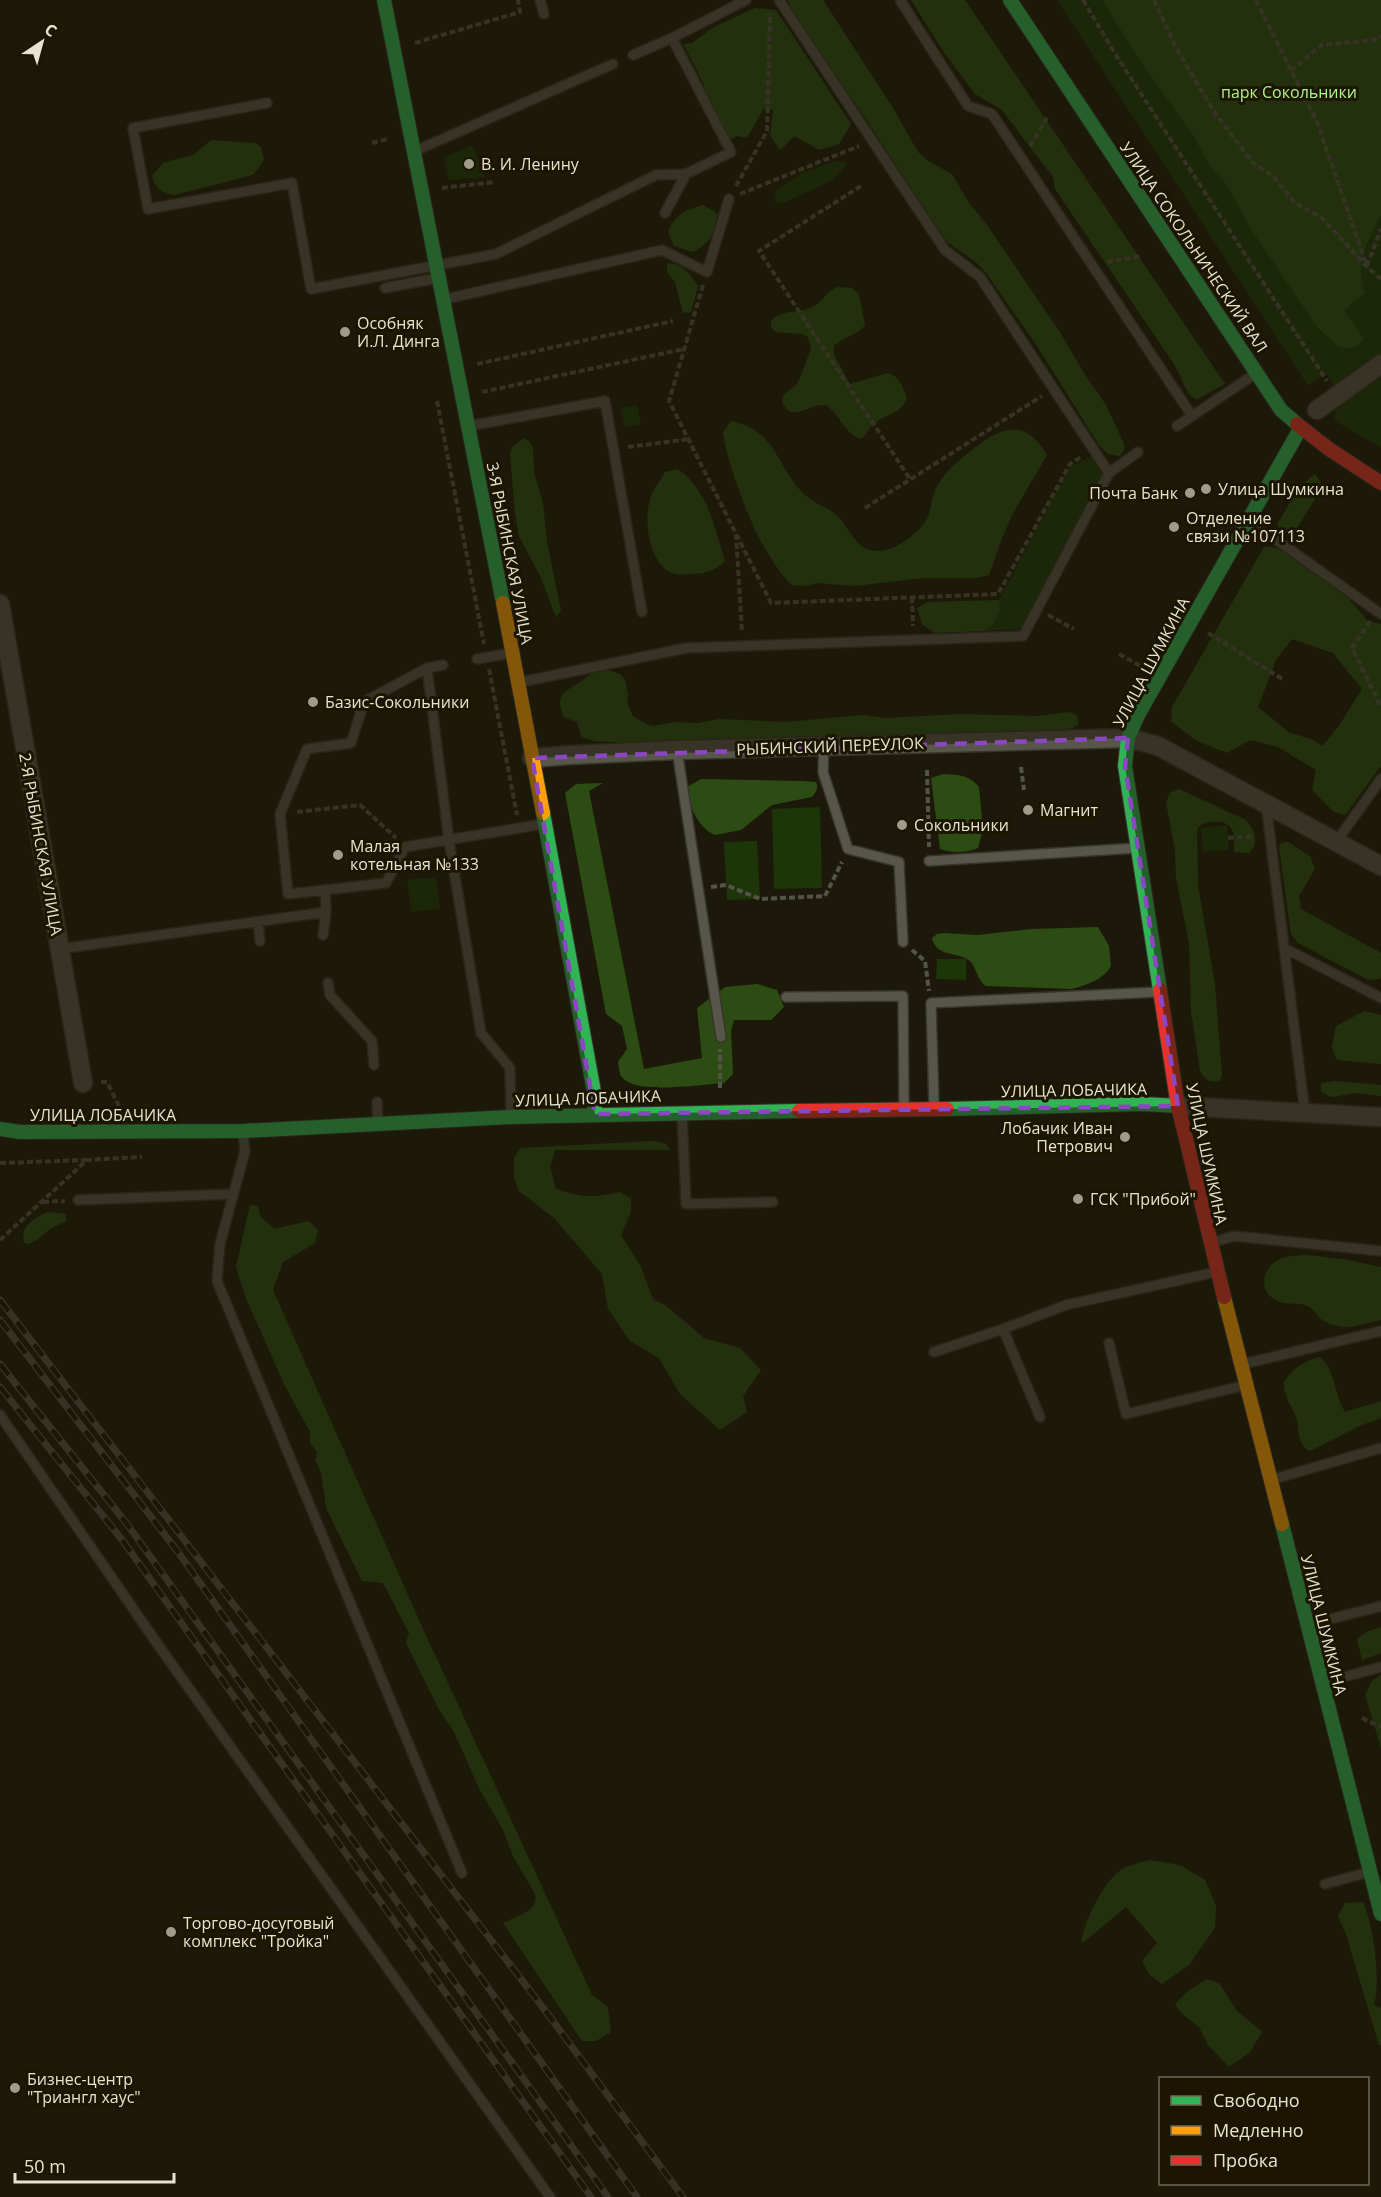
<svg xmlns="http://www.w3.org/2000/svg" width="1381" height="2197" font-family="'Open Sans',sans-serif">
<style>
.green{fill:#1c3509}
.forest{fill:#2c4c14;fill-rule:evenodd}
.lines{fill:none;stroke-linecap:round;stroke-linejoin:round}
.lane-casing{stroke:#38352c;stroke-width:12}
.street-casing{stroke:#38352c;stroke-width:21}
.fast-casing{stroke:#38352c;stroke-width:16}
.slow-casing{stroke:#38352c;stroke-width:16}
.jam-casing{stroke:#38352c;stroke-width:16}
.path{stroke:#555347;stroke-width:4;stroke-dasharray:6 3;stroke-linecap:butt}
.lane{stroke:#58554a;stroke-width:9}
.street{stroke:#58554a;stroke-width:18}
.fast{stroke:#30b455;stroke-width:14}
.slow{stroke:#ff9f0a;stroke-width:14}
.jam{stroke:#e5322d;stroke-width:14}
.rail-casing{stroke:#555347;stroke-width:7}
.rail{stroke:#1c1500;stroke-width:4.5;stroke-dasharray:14;stroke-linecap:butt}
.marked{fill:none;stroke:#8b47c2;stroke-width:4.5;stroke-dasharray:12 8;stroke-linejoin:round}
.poi-dot{fill:#a09c8c;stroke:#1c1500;stroke-width:2}
.labels{text-anchor:middle;dominant-baseline:central;stroke-width:6;stroke-linejoin:round;paint-order:stroke}
.park-label{font-size:16px;fill:#adf489;stroke:#1c1500}
.poi-label{font-size:16px;fill:#e7e3d2;stroke:#1c1500;text-anchor:start}
.street-label{font-size:16px;fill:#e7e3d2;stroke:#1c1500}
</style>
<rect width="100%" height="100%" fill="#1d190a"/>
<path class="green" d="M 1057,0 L 1381,0 L 1381,448 L 1337,422 L 1334,417 L 1336,410 L 1346,402 L 1326,374 L 1308,386 Z
M 472,145 L 485,177 L 449,180 L 444,158 Z
M 835,161 L 848,163 L 833,180 L 783,203 L 777,204 L 774,200 L 776,191 L 804,172 Z
M 637,405 L 641,424 L 625,427 L 621,408 Z
M 1091,456 L 1103,475 L 1021,629 L 984,631 C 994,624 1000,612 999,600 L 1069,468 Z
M 820,807 L 822,888 L 774,889 L 772,809 Z
M 1227,825 L 1229,850 L 1203,852 L 1201,828 Z
M 757,841 L 760,899 L 727,900 L 724,842 Z
M 436,877 L 440,909 L 411,912 L 407,880 Z
M 937,959 L 966,959 L 966,980 L 936,979 Z"/>
<path class="forest" d="M 788,0 L 823,0 L 893,108 L 918,152 L 928,161 L 952,174 L 969,203 L 987,225 L 1059,331 L 1087,378 L 1106,405 L 1124,444 L 1124,450 L 1120,456 L 1108,454 L 1099,445 L 1039,349 L 987,274 L 977,263 L 950,244 L 941,235 L 866,119 L 795,17 Z
M 911,0 L 965,0 L 1225,384 L 1196,400 L 1188,393 L 1174,364 L 1055,189 L 1053,177 L 1002,110 L 975,94 L 943,51 Z
M 1102,0 L 1381,0 L 1381,215 C 1369,237 1353,268 1365,293 L 1344,310 L 1364,339 L 1360,344 L 1351,348 L 1339,347 L 1317,327 L 1251,229 L 1227,185 L 1210,166 L 1193,135 L 1145,68 Z
M 755,8 L 776,10 L 851,124 L 839,144 L 820,150 L 794,136 L 780,150 L 770,135 L 773,110 L 764,108 L 747,138 L 737,136 L 729,140 L 724,133 L 698,72 L 683,44 L 692,43 L 714,27 Z
M 211,140 L 255,143 L 261,147 L 264,160 L 254,174 L 249,176 L 174,195 C 162,193 155,188 152,176 L 163,163 L 193,155 Z
M 703,205 L 718,214 C 713,234 712,242 693,252 L 674,246 L 668,232 C 674,215 686,210 703,205 Z
M 667,263 C 684,264 689,273 698,286 L 691,312 L 683,313 L 675,282 L 667,272 Z
M 839,287 L 852,288 L 859,294 L 865,325 C 857,336 843,337 834,346 L 834,355 L 850,384 L 888,373 C 899,376 904,388 907,399 C 900,414 886,414 875,423 C 869,427 867,434 862,439 C 845,435 840,414 826,405 C 813,404 803,413 793,412 C 790,412 787,410 785,407 C 776,395 790,392 796,385 C 800,381 808,356 811,349 L 808,337 L 802,334 L 776,332 L 771,327 L 771,321 C 782,309 798,314 812,307 C 823,303 827,289 839,287 Z
M 731,421 C 778,431 775,466 805,495 C 816,505 829,507 839,518 C 851,531 857,552 879,551 C 896,550 916,535 925,522 C 932,512 930,500 936,488 C 945,471 958,461 973,449 C 1003,426 1025,418 1047,455 L 1013,513 L 1002,538 L 989,575 L 976,578 L 922,578 L 855,586 L 817,583 L 805,586 L 791,585 C 764,555 749,519 736,482 C 731,465 725,450 723,432 Z
M 524,438 L 530,442 L 533,449 L 534,473 L 543,503 L 547,542 L 561,611 L 556,617 L 540,576 L 519,536 L 515,514 L 510,454 L 512,447 Z
M 678,469 C 709,492 714,527 725,561 C 714,571 705,574 691,574 C 682,575 671,575 664,568 C 647,552 644,517 651,496 C 654,488 661,480 665,472 Z
M 1315,474 L 1323,486 L 1292,536 L 1283,533 L 1277,525 L 1299,487 Z
M 1264,547 L 1272,547 L 1283,551 L 1348,598 L 1368,621 L 1381,624 L 1381,766 L 1345,815 L 1334,812 L 1312,790 L 1316,770 L 1278,747 L 1250,740 L 1227,753 L 1195,740 L 1171,721 L 1172,707 ZM 1292,639 L 1333,653 L 1362,689 L 1340,724 L 1323,746 L 1311,739 L 1290,733 L 1258,707 L 1276,660 Z
M 999,600 L 1000,608 L 997,617 L 992,626 L 984,631 L 935,633 L 922,624 L 917,608 L 927,602 Z
M 605,669 L 620,674 L 625,680 L 628,695 L 627,703 L 633,716 L 646,724 L 653,726 L 675,722 L 698,723 L 720,719 L 786,722 L 863,715 L 885,718 L 961,714 L 1038,716 L 1070,712 L 1077,716 L 1079,724 L 1073,728 L 1043,732 L 906,739 L 854,735 L 824,739 L 640,746 C 632,745 623,742 615,742 C 603,741 592,743 581,736 L 577,722 L 564,717 C 553,694 567,691 583,680 C 591,674 595,670 605,669 Z
M 943,774 C 957,775 969,774 979,787 L 983,829 L 978,848 C 968,853 951,853 940,849 L 931,778 Z
M 701,779 L 801,781 L 816,782 C 819,788 816,792 812,797 L 772,805 L 741,830 L 715,835 C 699,829 685,802 689,786 Z
M 603,783 L 589,791 L 644,1069 L 702,1058 L 697,1008 L 725,987 L 757,984 L 777,990 L 784,1007 L 771,1020 L 734,1020 L 731,1031 L 733,1074 L 724,1083 C 704,1084 633,1096 621,1076 C 619,1073 619,1067 618,1062 L 627,1049 L 622,1026 L 606,1014 L 565,793 L 576,784 Z
M 1179,789 L 1246,820 C 1255,831 1260,842 1249,853 L 1234,852 C 1234,846 1235,838 1233,832 C 1229,818 1207,820 1198,827 L 1197,832 L 1198,885 L 1215,985 L 1222,1076 L 1220,1080 C 1211,1084 1204,1079 1200,1071 L 1191,1011 L 1189,943 L 1176,878 L 1175,851 L 1166,802 L 1170,793 Z
M 1288,842 L 1310,856 L 1315,869 L 1299,896 L 1301,909 L 1381,953 L 1381,977 L 1379,979 L 1368,980 L 1298,943 L 1291,934 L 1279,847 L 1281,843 Z
M 1098,927 L 1109,946 L 1111,966 C 1103,980 1086,985 1072,989 L 986,986 C 976,979 976,963 967,959 C 954,952 936,956 932,938 L 937,934 L 944,933 L 977,935 L 1031,929 Z
M 1364,1011 L 1381,1015 L 1381,1064 L 1337,1060 L 1332,1047 L 1336,1026 Z
M 1335,1081 L 1381,1085 L 1381,1096 L 1355,1093 L 1332,1097 L 1321,1092 L 1321,1083 Z
M 653,1141 L 666,1144 L 670,1150 L 555,1150 L 550,1167 L 556,1189 C 583,1198 592,1198 620,1192 L 631,1198 L 631,1212 L 621,1235 L 641,1267 L 653,1299 L 665,1305 L 704,1338 L 740,1348 L 761,1370 L 743,1396 L 747,1412 L 720,1430 L 680,1394 L 659,1358 L 630,1341 L 608,1309 L 602,1274 L 554,1218 L 519,1191 L 514,1178 L 514,1158 L 520,1148 Z
M 250,1205 L 258,1206 L 260,1216 L 274,1229 L 309,1221 L 318,1230 L 315,1243 L 283,1262 L 273,1290 L 419,1620 L 592,1995 L 608,2007 L 611,2032 L 596,2041 L 582,2041 L 503,1923 C 517,1916 539,1912 535,1894 L 513,1856 L 503,1830 L 479,1788 L 454,1732 L 438,1708 L 406,1643 L 409,1633 L 383,1583 L 362,1581 L 326,1508 L 321,1472 L 315,1460 L 317,1453 L 310,1442 L 310,1432 L 284,1384 L 245,1296 L 236,1267 Z
M 48,1212 L 66,1214 L 66,1221 L 50,1229 L 38,1239 L 28,1244 L 24,1243 C 20,1225 35,1218 48,1212 Z
M 1308,1255 L 1349,1260 L 1381,1267 L 1381,1320 C 1370,1322 1356,1327 1344,1327 C 1338,1327 1327,1323 1322,1320 C 1316,1315 1314,1307 1305,1305 C 1295,1302 1283,1306 1274,1299 C 1257,1288 1264,1266 1280,1259 C 1289,1255 1299,1256 1308,1255 Z
M 1319,1357 C 1336,1368 1334,1396 1345,1412 L 1381,1401 L 1381,1418 L 1359,1426 L 1310,1451 C 1296,1444 1300,1429 1296,1417 C 1291,1404 1283,1396 1284,1382 C 1293,1368 1303,1362 1319,1357 Z
M 1381,1627 L 1381,1653 L 1362,1660 L 1357,1639 L 1366,1632 Z
M 1381,1675 L 1381,1748 L 1365,1695 L 1372,1681 Z
M 1149,1860 L 1180,1865 L 1205,1880 L 1216,1906 L 1215,1928 L 1189,1965 L 1162,1984 L 1150,1975 L 1142,1961 L 1157,1943 L 1126,1907 L 1081,1944 C 1084,1922 1101,1887 1118,1872 C 1125,1866 1140,1863 1149,1860 Z
M 1363,1902 C 1374,1927 1381,1981 1374,2005 L 1381,2008 L 1381,2045 L 1379,2045 L 1346,1934 L 1338,1916 L 1345,1903 Z
M 1206,1979 L 1219,1983 L 1237,2011 L 1262,2032 L 1250,2052 L 1229,2067 L 1208,2045 L 1199,2027 L 1182,2014 L 1175,2004 L 1187,1992 Z"/>
<g class="lines">
<defs>
<path id="lane" d="M 540,0 L 544,14
M 779,0 L 945,250 L 980,277 L 1109,473
M 900,0 L 968,106 L 992,114 L 1192,416
M 672,38 L 746,0
M 633,55 L 672,38 L 731,152 L 686,174 L 665,213
M 267,103 L 133,128 L 148,209 L 292,183 L 311,289 L 496,254 L 656,175 L 686,174
M 415,151 L 613,64
M 385,288 L 438,278
M 446,299 L 662,250 L 707,272 L 729,199
M 469,426 L 605,401 L 642,612
M 1177,426 L 1255,374
M 1251,522 L 1381,614
M 477,659 L 511,653
M 427,668 L 449,841 L 481,1033 L 510,1068 L 511,1115
M 521,682 L 686,648 L 1023,636 L 1109,473 L 1138,452
M 824,747 L 823,772 L 848,849 L 899,862 L 903,942
M 677,750 L 721,1037
M 1266,804 L 1305,1113
M 1336,842 L 1381,779
M 929,861 L 1137,848
M 325,890 L 288,894 L 280,814 L 307,749 L 351,743 L 364,702 L 427,668 L 443,665
M 258,922 L 260,941
M 323,935 L 326,912
M 1284,948 L 1381,998
M 59,949 L 326,912 L 325,890 L 386,883 L 405,847 L 543,824
M 328,983 L 330,995 L 372,1041 L 374,1065
M 786,997 L 903,996 L 904,1107
M 377,1102 L 378,1124
M 934,1106 L 931,1003 L 1158,992
M 682,1114 L 686,1204 L 773,1202
M 243,1133 L 245,1151 L 220,1244 L 217,1281 L 462,1873
M 78,1200 L 233,1194
M 1211,1243 L 1234,1236 L 1381,1251
M 1003,1329 L 1040,1417
M 1109,1343 L 1126,1414 L 1246,1385
M 934,1352 L 1003,1329 L 1066,1305 L 1216,1272
M 1243,1364 L 1381,1331
M 0,1415 L 154,1639 L 550,2197
M 1274,1479 L 1381,1448
M 1311,1624 L 1381,1606
M 1325,1682 L 1381,1667
M 1325,1884 L 1369,1872"/>
<path id="street" d="M 1317,410 L 1381,364
M 0,604 L 83,1083
M 532,758 L 570,755 L 677,750 L 1128,738 L 1158,746 L 1381,866
M 1178,1106 L 1381,1117"/>
<path id="fast" d="M 384,0 L 503,603
M 1010,0 L 1281,410 L 1297,424
M 543,813 L 594,1092 L 595,1114
M 1160,990 L 1125,766 L 1128,738 L 1138,715 L 1300,429
M 947,1109 L 1142,1104 L 1178,1106
M 0,1129 L 20,1132 L 243,1131 L 511,1117 L 799,1111
M 1282,1524 L 1381,1914"/>
<path id="slow" d="M 503,603 L 543,813
M 1224,1297 L 1282,1524"/>
<path id="jam" d="M 1297,424 L 1329,449 L 1381,483
M 1160,990 L 1178,1106 L 1224,1297
M 799,1111 L 947,1109"/>
</defs>
<use href="#lane" class="lane-casing"/>
<use href="#street" class="street-casing"/>
<use href="#fast" class="fast-casing"/>
<use href="#slow" class="slow-casing"/>
<use href="#jam" class="jam-casing"/>
<path class="path" d="M 1083,0 L 1114,52 L 1327,381
M 1154,0 L 1176,48 L 1215,113 L 1252,162 L 1274,177 L 1294,202 L 1322,218 L 1367,267 L 1381,279
M 1256,0 L 1317,122 L 1366,264
M 415,43 L 520,12 L 518,0
M 1291,71 L 1321,45 L 1374,40 L 1381,36
M 372,143 L 387,139
M 1030,146 L 1048,116
M 736,186 L 767,131 L 770,13
M 861,186 L 759,251 L 910,479
M 442,188 L 495,182
M 740,194 L 859,146
M 1107,262 L 1141,256
M 1367,266 L 1381,229
M 703,285 L 669,401 L 771,603 L 998,594 L 1070,464 L 1081,457
M 477,364 L 673,321
M 482,392 L 684,349
M 437,401 L 484,644
M 628,447 L 690,439
M 865,508 L 1042,396
M 736,534 L 742,632
M 912,597 L 913,626
M 1048,615 L 1074,629
M 1370,621 L 1352,648 L 1381,707
M 1208,633 L 1284,680
M 1119,654 L 1142,667
M 489,669 L 517,815
M 1021,767 L 1024,790
M 927,770 L 929,847
M 297,812 L 360,805 L 396,838
M 1228,838 L 1255,836
M 711,887 L 726,885 L 760,899 L 825,896 L 842,862
M 912,950 L 925,961 L 929,991
M 101,1082 L 107,1082 L 120,1108
M 720,1088 L 720,1049
M 0,1163 L 87,1160
M 43,1202 L 65,1201
M 0,1240 L 87,1160 L 142,1157
M 1362,1718 L 1381,1727"/>
<use href="#lane" class="lane"/>
<use href="#street" class="street"/>
<use href="#fast" class="fast"/>
<use href="#slow" class="slow"/>
<use href="#jam" class="jam"/>
<defs>
<path id="rail" d="M 0,1300 L 544,2009 L 683,2197
M 0,1320 L 178,1552 L 637,2197
M 0,1364 L 127,1524 L 608,2197
M 0,1387 L 123,1541 L 591,2197"/>
</defs>
<use href="#rail" class="rail-casing"/>
<use href="#rail" class="rail"/>
</g>
<path d="M0 0H1381V2197H0ZM 1128,738 L 1125,766 L 1178,1106 L 595,1114 L 532,758 Z" fill="#1d190a" fill-opacity=".55" fill-rule="evenodd"/>
<path class="marked" d="M 1128,738 L 1125,766 L 1178,1106 L 595,1114 L 532,758 Z"/>
<g class="poi-dot">
<circle cx="469" cy="164" r="6"/>
<circle cx="345" cy="332" r="6"/>
<circle cx="1206" cy="489" r="6"/>
<circle cx="1190" cy="493" r="6"/>
<circle cx="1174" cy="527" r="6"/>
<circle cx="313" cy="702" r="6"/>
<circle cx="1028" cy="810" r="6"/>
<circle cx="902" cy="825" r="6"/>
<circle cx="338" cy="855" r="6"/>
<circle cx="1125" cy="1137" r="6"/>
<circle cx="1078" cy="1199" r="6"/>
<circle cx="171" cy="1932" r="6"/>
<circle cx="15" cy="2088" r="6"/>
</g>
<g class="labels">
<g class="park-label">
<text x="1289" y="92">парк Сокольники</text>
</g>
<g class="poi-label">
<text x="481" y="164">В. И. Ленину</text>
<text x="357" y="323">Особняк<tspan x="357" dy="18">И.Л. Динга</tspan></text>
<text x="1218" y="489">Улица Шумкина</text>
<text x="1178" y="493" text-anchor="end">Почта Банк</text>
<text x="1186" y="518">Отделение<tspan x="1186" dy="18">связи №107113</tspan></text>
<text x="325" y="702">Базис-Сокольники</text>
<text x="1040" y="810">Магнит</text>
<text x="914" y="825">Сокольники</text>
<text x="350" y="846">Малая<tspan x="350" dy="18">котельная №133</tspan></text>
<text x="1113" y="1128" text-anchor="end">Лобачик Иван<tspan x="1113" dy="18">Петрович</tspan></text>
<text x="1090" y="1199">ГСК "Прибой"</text>
<text x="183" y="1923">Торгово-досуговый<tspan x="183" dy="18">комплекс "Тройка"</tspan></text>
<text x="27" y="2079">Бизнес-центр<tspan x="27" dy="18">"Триангл хаус"</tspan></text>
</g>
<g class="street-label">
<text transform="translate(1194 247) rotate(56)">УЛИЦА СОКОЛЬНИЧЕСКИЙ ВАЛ</text>
<text transform="translate(510 553) rotate(79)">3-Я РЫБИНСКАЯ УЛИЦА</text>
<text transform="translate(1151 662) rotate(-62)">УЛИЦА ШУМКИНА</text>
<text transform="translate(830 746) rotate(-2)">РЫБИНСКИЙ ПЕРЕУЛОК</text>
<text transform="translate(41 844) rotate(80)">2-Я РЫБИНСКАЯ УЛИЦА</text>
<text transform="translate(1074 1090) rotate(-1)">УЛИЦА ЛОБАЧИКА</text>
<text transform="translate(588 1098) rotate(-2)">УЛИЦА ЛОБАЧИКА</text>
<text x="103" y="1115">УЛИЦА ЛОБАЧИКА</text>
<text transform="translate(1207 1154) rotate(78)">УЛИЦА ШУМКИНА</text>
<text transform="translate(1324 1625) rotate(76)">УЛИЦА ШУМКИНА</text>
</g>
</g>
<rect x="1159" y="2077" width="210" height="108" fill="#1c1500" stroke="#6d6754" stroke-width="1.5"/>
<rect x="1171" y="2096" width="30" height="9" fill="#30b455" stroke="#6d6754" stroke-width="1.5"/>
<text x="1213" y="2107" font-size="18" fill="#e7e3d2">Свободно</text>
<rect x="1171" y="2126" width="30" height="9" fill="#ff9f0a" stroke="#6d6754" stroke-width="1.5"/>
<text x="1213" y="2137" font-size="18" fill="#e7e3d2">Медленно</text>
<rect x="1171" y="2156" width="30" height="9" fill="#e5322d" stroke="#6d6754" stroke-width="1.5"/>
<text x="1213" y="2167" font-size="18" fill="#e7e3d2">Пробка</text>
<g transform="translate(42 42) rotate(36)" stroke="#1c1500" stroke-width="4.5" paint-order="stroke">
<path d="M0-4.5L10 22L0 15L-10 22Z" fill="#e7e3d2"/>
<text y="-9" font-size="16" font-weight="bold" text-anchor="middle" fill="#e7e3d2">С</text>
</g>
<path d="M15 2173v9h159v-9" fill="none" stroke="#e7e3d2" stroke-width="3"/>
<text x="24" y="2173" font-size="18" fill="#e7e3d2" stroke="#1c1500" stroke-width="4.5" paint-order="stroke">50 m</text>
</svg>
